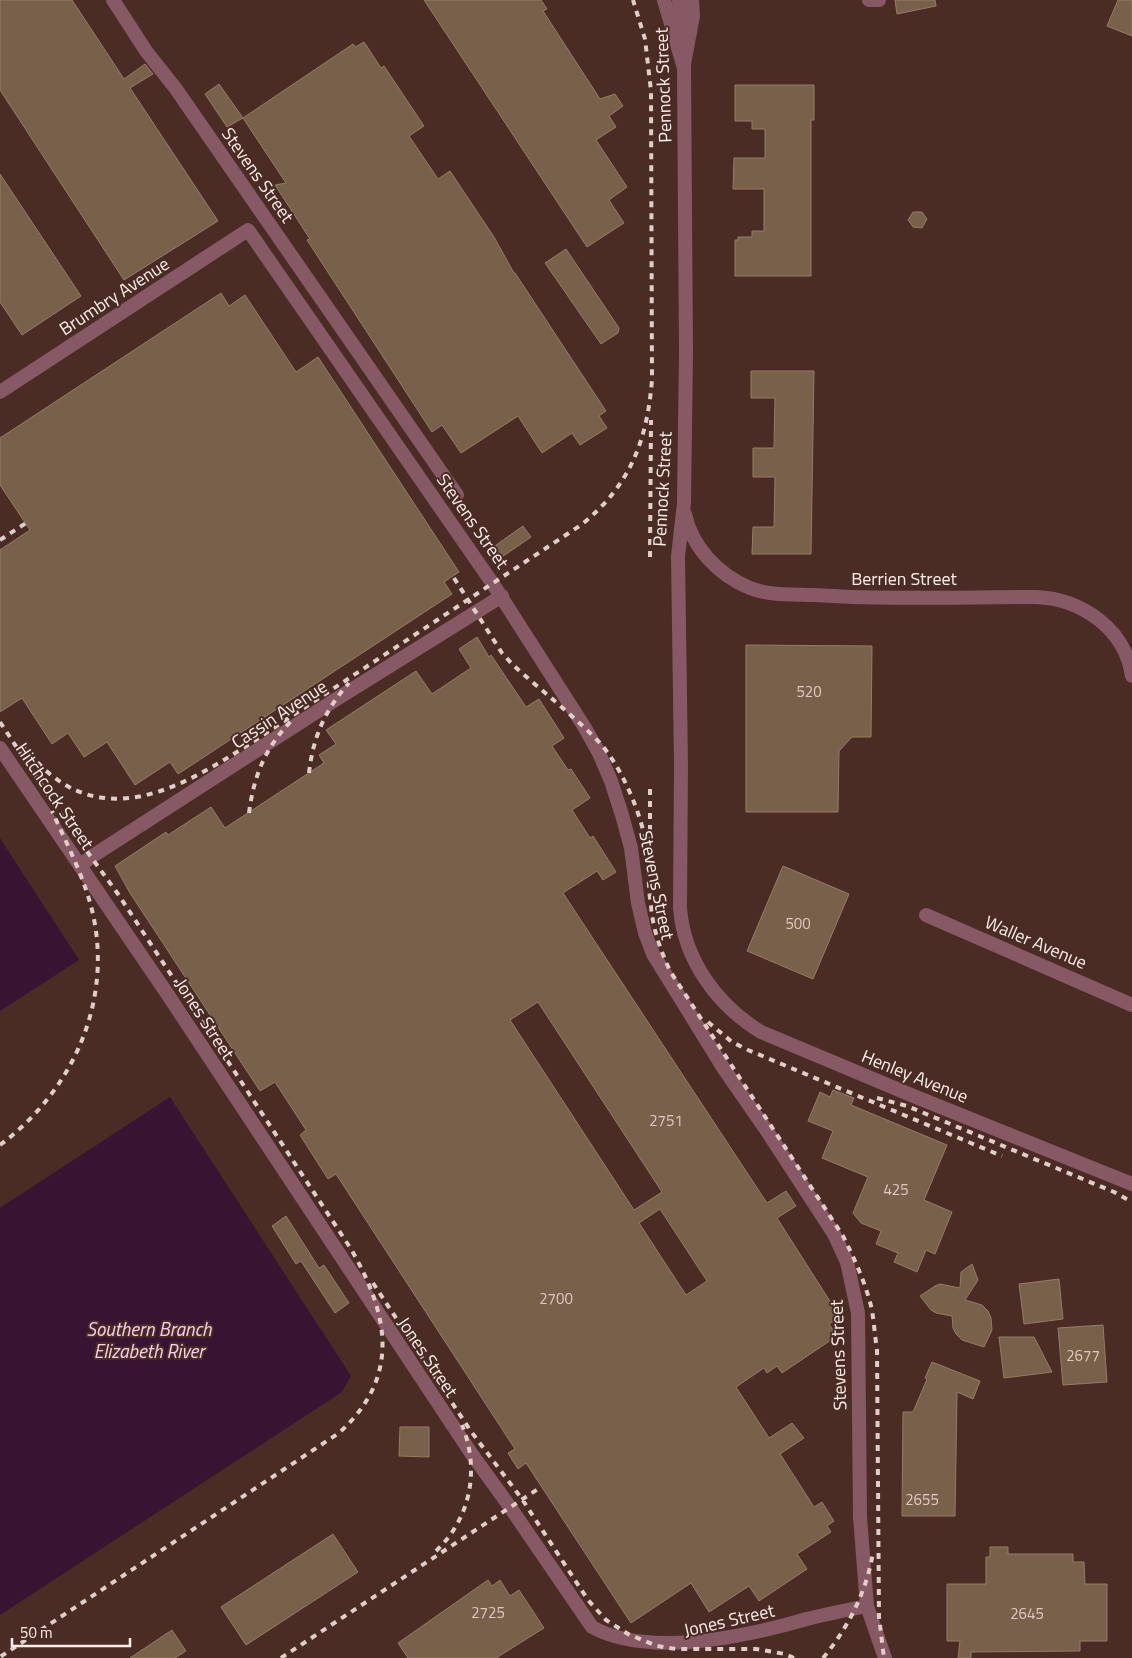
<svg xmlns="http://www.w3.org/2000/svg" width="1132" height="1658" font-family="'Titillium Web',sans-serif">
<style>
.water{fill:#391332}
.building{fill:#79604a;stroke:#967c65;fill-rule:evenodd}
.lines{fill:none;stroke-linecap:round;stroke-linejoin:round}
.minor{stroke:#875964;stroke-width:14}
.tertiary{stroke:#875964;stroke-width:14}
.rail{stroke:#e1ceca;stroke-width:4;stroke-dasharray:6 6;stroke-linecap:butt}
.labels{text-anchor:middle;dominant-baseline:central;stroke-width:4;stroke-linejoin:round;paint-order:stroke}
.number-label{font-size:15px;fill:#decac2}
.street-label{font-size:18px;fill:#ffeeea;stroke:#4a2c25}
.water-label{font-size:19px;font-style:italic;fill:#facfef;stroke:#4a2c25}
</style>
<rect width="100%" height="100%" fill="#4a2c25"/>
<path class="water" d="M 0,838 L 79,960 L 0,1011 Z
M 170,1097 L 351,1376 L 342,1392 L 0,1615 L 0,1208 Z"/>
<path class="building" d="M 0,0 L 72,0 L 124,79 L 145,64 L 153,74 L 130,88 L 218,221 L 124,280 L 0,90 Z
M 424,0 L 541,0 L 547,9 L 543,11 L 600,99 L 615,94 L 623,106 L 609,116 L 616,127 L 596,140 L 627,187 L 609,200 L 624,223 L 587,247 Z
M 895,0 L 935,0 L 936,6 L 897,14 Z
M 1118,0 L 1132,0 L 1132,36 L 1107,26 Z
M 364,42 L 381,68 L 384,66 L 424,126 L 409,136 L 438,179 L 450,171 L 494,237 L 514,273 L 515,273 L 606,411 L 599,416 L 607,428 L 580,445 L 572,433 L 542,453 L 518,416 L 461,453 L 442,425 L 432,432 L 307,240 L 310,239 L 275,185 L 286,183 L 243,118 L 353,44 L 355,47 Z
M 219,84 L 243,118 L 227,127 L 205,94 Z
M 735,85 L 814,85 L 814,120 L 811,120 L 811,276 L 735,276 L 735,240 L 738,240 L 738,237 L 752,237 L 752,231 L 764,231 L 764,189 L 733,189 L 734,158 L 765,158 L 765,129 L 752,129 L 752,121 L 735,121 Z
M 0,174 L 81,296 L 22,335 L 0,302 Z
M 913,212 L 922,212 L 927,219 L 922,228 L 913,227 L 908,220 Z
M 566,249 L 619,328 L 618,333 L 601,344 L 545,263 Z
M 221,293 L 229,306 L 245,295 L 296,372 L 318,357 L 459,572 L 444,582 L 452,594 L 178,774 L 170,762 L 135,785 L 107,742 L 84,757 L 68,733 L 52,744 L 22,698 L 0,712 L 0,550 L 30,530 L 0,485 L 0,438 Z
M 751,371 L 814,371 L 811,554 L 752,554 L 753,527 L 774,527 L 775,477 L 753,477 L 753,448 L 774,448 L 775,398 L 751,398 Z
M 523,526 L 531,537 L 496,561 L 489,550 Z
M 477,637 L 489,657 L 491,655 L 526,707 L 539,699 L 564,738 L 552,746 L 568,770 L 571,769 L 590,798 L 572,810 L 590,838 L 593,836 L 616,872 L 603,880 L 597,871 L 563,893 L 767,1203 L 786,1191 L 796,1206 L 777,1218 L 840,1317 L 829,1324 L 837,1336 L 782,1373 L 777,1366 L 767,1373 L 764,1368 L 736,1387 L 769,1438 L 792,1423 L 804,1438 L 780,1454 L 814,1507 L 822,1502 L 834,1521 L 827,1526 L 831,1532 L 797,1554 L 807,1569 L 759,1601 L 749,1586 L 709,1612 L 691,1583 L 631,1623 L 526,1463 L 518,1469 L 508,1453 L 515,1449 L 336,1174 L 328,1179 L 300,1135 L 306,1130 L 275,1082 L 260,1091 L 130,893 L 115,866 L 166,832 L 168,835 L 211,807 L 225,828 L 324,763 L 319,755 L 336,744 L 326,730 L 416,671 L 432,694 L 471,668 L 459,649 ZM 538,1002 L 662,1192 L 634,1210 L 510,1020 ZM 660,1209 L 707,1281 L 686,1295 L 639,1223 Z
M 746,645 L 872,646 L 871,737 L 852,737 L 839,751 L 838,812 L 746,812 Z
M 783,866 L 849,894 L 813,979 L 747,951 Z
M 833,1090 L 854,1098 L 851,1105 L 947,1145 L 924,1200 L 952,1212 L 935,1254 L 926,1250 L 917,1272 L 894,1262 L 898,1253 L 876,1244 L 881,1231 L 861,1223 L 853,1213 L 868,1177 L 822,1158 L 833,1131 L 808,1121 L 820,1092 L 830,1097 Z
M 286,1216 L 319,1268 L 324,1265 L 349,1303 L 335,1313 L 301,1261 L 296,1264 L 272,1226 Z
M 972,1264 L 978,1280 L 965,1300 L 982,1305 L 988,1311 L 991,1318 L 992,1330 L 984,1347 L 962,1340 L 956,1334 L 953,1328 L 952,1316 L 936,1313 L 931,1310 L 920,1296 L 935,1286 L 940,1284 L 960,1288 L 961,1272 Z
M 1059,1279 L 1063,1319 L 1024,1324 L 1019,1284 Z
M 1103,1325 L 1107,1382 L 1063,1385 L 1058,1328 Z
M 999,1337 L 1034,1337 L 1052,1372 L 1004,1378 Z
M 932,1362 L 980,1381 L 973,1399 L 957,1392 L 955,1516 L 902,1516 L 903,1412 L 913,1412 L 927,1379 L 925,1378 Z
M 400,1427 L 429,1427 L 429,1457 L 399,1456 Z
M 333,1534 L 358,1572 L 246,1645 L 221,1607 Z
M 990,1547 L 1008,1547 L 1008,1554 L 1073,1554 L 1073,1562 L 1084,1562 L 1085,1584 L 1107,1584 L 1107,1641 L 1080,1641 L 1080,1651 L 971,1652 L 971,1658 L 958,1658 L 960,1641 L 947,1641 L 947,1584 L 986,1584 L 986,1557 L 990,1557 Z
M 488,1580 L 492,1586 L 500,1580 L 510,1596 L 519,1590 L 544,1628 L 496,1658 L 408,1658 L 398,1643 Z
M 172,1630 L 186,1651 L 175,1658 L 130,1658 Z"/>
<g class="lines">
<path class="minor" d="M 113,0 L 146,51 L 176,89 L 457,495
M 679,0 L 684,68 L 686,352 L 684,503 L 678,556 L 681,765 L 680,908 C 684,960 717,1005 761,1032 L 916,1097 L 1132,1184
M 0,392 L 248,230 L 493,584 L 585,728 L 599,753 L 611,781 L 622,815 L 631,848 L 638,903 L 645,933 L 653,954 L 724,1069 L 767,1131 L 834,1234 L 847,1262 L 858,1313 L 860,1517 L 867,1606 L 885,1658
M 685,514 C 692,547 718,575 750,588 C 770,596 793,594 814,595 C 888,600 962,597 1036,597 C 1081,599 1125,628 1132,676
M 0,748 L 166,992 L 471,1453 L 510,1507 L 592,1627 C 648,1658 744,1637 807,1619 C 826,1614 847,1610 867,1606
M 80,866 L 91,857 L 335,700 L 502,596
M 926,915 L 1132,1005"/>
<path class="tertiary" d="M 664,0 L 684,68
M 869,0 L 879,0
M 684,64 L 693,16 L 692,0"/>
<path class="rail" d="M 0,540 L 26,523
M 650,557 L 651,420
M 454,578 L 502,653 L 514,666 C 542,691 573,715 599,742 C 622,767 642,815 647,849 C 649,868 648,887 651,906 C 653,929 660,949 670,971 L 843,1236 C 855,1260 866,1284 872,1310 C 874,1323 875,1337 877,1350 L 879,1617 L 884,1658
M 0,722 L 70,828 L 118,894 L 351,1249 C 389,1315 401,1377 339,1433 L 0,1657
M 21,745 C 31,755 40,766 51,775 C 118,829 195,779 254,741 L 581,525 C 630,486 647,441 652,380 L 651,91 L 645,39 L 633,0
M 309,773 C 313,737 325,710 349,683
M 249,813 C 254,775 265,748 292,720
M 650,843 L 650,783
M 708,1022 L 732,1042 L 748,1050 L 1002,1156
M 877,1098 L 907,1106 L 1114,1192 L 1132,1202
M 0,1145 C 74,1090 115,998 91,906 C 82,873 66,842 52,811
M 373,1283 L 470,1430 L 522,1499 L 588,1600 L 606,1620 L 628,1634 L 657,1646 L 676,1649 L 756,1649 L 785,1654 L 794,1658
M 436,1551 C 471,1518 480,1469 462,1425
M 281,1658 L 538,1489
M 823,1658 C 848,1628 867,1591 873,1552"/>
</g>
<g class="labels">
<g class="number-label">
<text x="809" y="691">520</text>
<text x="798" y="923">500</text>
<text x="666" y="1120">2751</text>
<text x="896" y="1189">425</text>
<text x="556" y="1298">2700</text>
<text x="1083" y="1355">2677</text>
<text x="922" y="1499">2655</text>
<text x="488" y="1612">2725</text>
<text x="1027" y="1613">2645</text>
</g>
<g class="street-label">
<text transform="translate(663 85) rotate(-92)">Pennock Street</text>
<text transform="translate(258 175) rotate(55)">Stevens Street</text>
<text transform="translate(114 296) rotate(-33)">Brumbry Avenue</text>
<text transform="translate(662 489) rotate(-87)">Pennock Street</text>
<text transform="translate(473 521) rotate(55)">Stevens Street</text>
<text x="904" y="578">Berrien Street</text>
<text transform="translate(279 714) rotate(-33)">Cassin Avenue</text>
<text transform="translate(55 796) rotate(56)">Hitchcock Street</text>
<text transform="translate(657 885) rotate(78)">Stevens Street</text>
<text transform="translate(1036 942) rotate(23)">Waller Avenue</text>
<text transform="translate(205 1019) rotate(57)">Jones Street</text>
<text transform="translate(915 1076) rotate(22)">Henley Avenue</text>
<text transform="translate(838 1355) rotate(-92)">Stevens Street</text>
<text transform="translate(428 1357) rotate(56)">Jones Street</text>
<text transform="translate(729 1620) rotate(-13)">Jones Street</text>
</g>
<g class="water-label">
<text x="149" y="1328">Southern Branch<tspan x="149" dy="22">Elizabeth River</tspan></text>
</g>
</g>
<path d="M12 1638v8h118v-8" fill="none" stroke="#ffeeea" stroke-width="2.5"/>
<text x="20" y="1638" font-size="15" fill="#ffeeea" stroke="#4a2c25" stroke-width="4" paint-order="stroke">50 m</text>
</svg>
